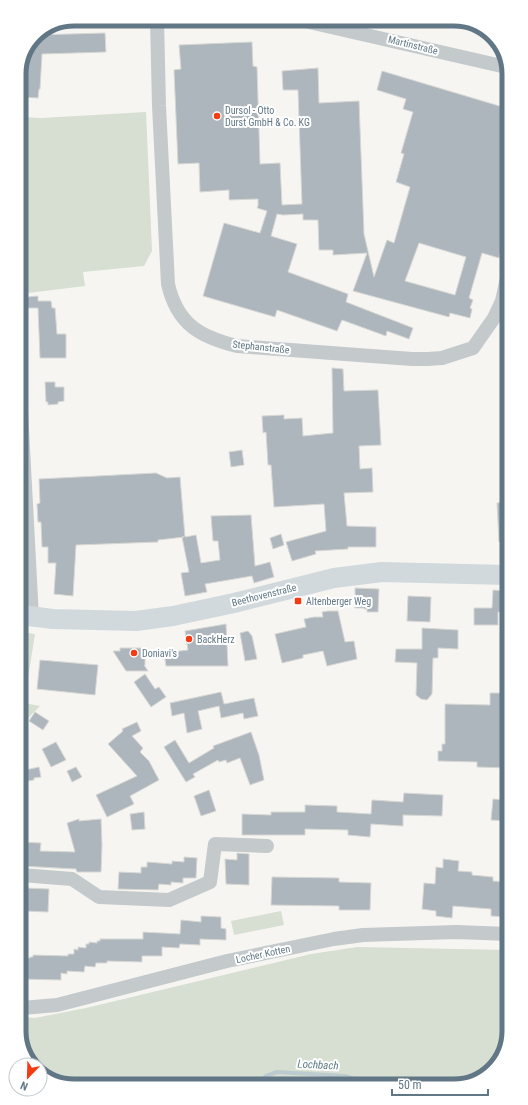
<svg xmlns="http://www.w3.org/2000/svg" width="528" height="1105" font-family="'Roboto Condensed',sans-serif">
<style>
.green{fill:#d7ded2}
.lines{fill:none;stroke-linecap:round;stroke-linejoin:round}
.stream{stroke:#bccbcf;stroke-width:4}
.building{fill:#adb6bc;stroke:#d7d7d4;fill-rule:evenodd}
.street{stroke:#c4c9cc;stroke-width:14}
.secondary{stroke:#d2d9dd;stroke-width:20}
.poi-dot{fill:#f53b11;stroke:#fff;stroke-width:1.5}
.labels{text-anchor:middle;dominant-baseline:central;stroke-width:4;stroke-linejoin:round;paint-order:stroke}
.street-label{font-size:10px;fill:#617786;stroke:#fff}
.poi-label{font-size:10px;fill:#617786;stroke:#fff;text-anchor:start}
.water-label{font-size:11px;font-style:italic;fill:#5c7b83;stroke:#fff}
.rim{fill:none;stroke:#617786;stroke-width:5}
</style>
<rect width="100%" height="100%" fill="#f6f5f1"/>
<path class="green" d="M 146,112 L 152,251 L 144,266 L 83,272 L 85,286 L 20,294 L 19,117 L 42,118 Z
M 21,632 L 35,634 L 24,703 L 40,706 L 21,725 Z
M 281,911 L 284,925 L 234,935 L 231,921 Z
M 357,947 L 509,950 L 509,1035 L 498,1064 L 472,1083 L 70,1086 L 41,1075 L 40,1065 L 33,1065 L 22,1049 L 22,1017 L 35,1018 L 86,1008 L 311,954 Z"/>
<g class="lines">
<path class="stream" d="M 258,1085 L 266,1076 L 277,1072 L 345,1076 L 360,1081 L 446,1081 L 452,1083"/>
</g>
<path class="building" d="M 105,33 L 106,52 L 42,54 L 40,89 L 39,89 L 38,98 L 19,97 L 19,70 L 35,35 Z
M 252,42 L 253,66 L 257,67 L 260,164 L 280,163 L 282,205 L 302,204 L 298,90 L 283,90 L 282,71 L 318,68 L 319,103 L 359,101 L 364,234 L 374,277 L 387,240 L 394,243 L 410,187 L 396,182 L 404,154 L 401,153 L 413,112 L 403,109 L 406,99 L 377,90 L 382,71 L 506,108 L 507,225 L 499,258 L 482,253 L 469,298 L 473,300 L 470,308 L 472,309 L 470,318 L 450,313 L 449,317 L 353,291 L 367,253 L 333,255 L 333,250 L 319,250 L 318,220 L 303,220 L 303,214 L 283,215 L 277,214 L 271,236 L 297,244 L 288,272 L 348,294 L 346,302 L 413,328 L 409,339 L 387,331 L 386,336 L 342,320 L 337,331 L 277,310 L 275,317 L 203,296 L 224,223 L 260,233 L 267,211 L 257,208 L 258,206 L 258,199 L 229,200 L 229,190 L 200,192 L 199,163 L 178,164 L 174,70 L 181,69 L 179,45 ZM 419,243 L 466,257 L 455,295 L 405,281 Z
M 38,296 L 38,301 L 51,301 L 52,308 L 55,308 L 57,334 L 66,334 L 66,358 L 40,358 L 38,308 L 27,308 L 27,297 Z
M 332,368 L 343,369 L 344,391 L 378,390 L 381,445 L 359,446 L 360,469 L 372,468 L 373,492 L 344,493 L 347,526 L 376,527 L 376,547 L 348,547 L 348,549 L 315,551 L 316,554 L 292,561 L 286,542 L 326,531 L 324,504 L 274,507 L 271,465 L 268,465 L 266,432 L 263,433 L 262,416 L 284,415 L 284,419 L 302,418 L 303,436 L 333,433 Z
M 45,382 L 55,382 L 55,387 L 64,387 L 64,401 L 58,402 L 58,404 L 48,405 L 48,402 L 46,402 Z
M 242,450 L 244,465 L 231,467 L 229,452 Z
M 156,473 L 167,478 L 180,477 L 185,537 L 196,535 L 201,563 L 220,560 L 218,541 L 213,541 L 211,516 L 251,515 L 255,566 L 270,562 L 274,577 L 254,583 L 252,576 L 205,584 L 207,592 L 185,596 L 181,573 L 189,572 L 182,537 L 184,537 L 158,540 L 158,542 L 76,545 L 73,596 L 54,594 L 56,563 L 48,563 L 48,547 L 42,547 L 41,522 L 38,522 L 37,504 L 40,503 L 39,479 Z
M 507,502 L 507,542 L 499,542 L 497,503 Z
M 281,534 L 284,545 L 273,549 L 270,538 Z
M 355,588 L 379,589 L 378,612 L 367,612 L 367,609 L 364,609 L 364,608 L 355,608 Z
M 493,590 L 508,591 L 508,612 L 498,612 L 498,625 L 474,625 L 474,608 L 492,608 Z
M 408,596 L 431,597 L 430,622 L 407,621 Z
M 328,611 L 338,611 L 345,642 L 354,641 L 357,659 L 327,666 L 323,651 L 303,655 L 303,658 L 282,663 L 275,634 L 306,627 L 304,619 L 314,617 L 323,617 L 322,612 Z
M 226,624 L 228,666 L 166,666 L 164,653 L 188,650 L 185,631 Z
M 422,628 L 458,630 L 458,649 L 438,648 L 438,658 L 433,658 L 432,694 L 427,700 L 421,699 L 416,695 L 417,663 L 395,662 L 396,649 L 422,649 Z
M 248,631 L 252,636 L 257,659 L 245,661 L 240,633 Z
M 120,648 L 145,648 L 145,665 L 144,665 L 148,671 L 126,671 L 113,651 L 120,651 Z
M 40,660 L 98,665 L 95,695 L 37,689 Z
M 145,674 L 155,689 L 159,687 L 166,697 L 151,707 L 134,682 Z
M 221,692 L 224,704 L 254,698 L 258,716 L 244,719 L 243,713 L 221,718 L 219,706 L 198,711 L 202,729 L 187,733 L 184,713 L 172,716 L 170,703 Z
M 490,693 L 508,693 L 508,768 L 477,767 L 477,762 L 438,761 L 438,751 L 442,751 L 442,744 L 445,744 L 445,704 L 490,705 Z
M 35,712 L 49,721 L 43,730 L 29,721 Z
M 137,722 L 141,731 L 132,736 L 143,748 L 140,752 L 149,761 L 159,780 L 130,796 L 134,804 L 107,817 L 96,795 L 137,776 L 108,744 L 123,731 L 122,729 Z
M 251,732 L 259,755 L 264,780 L 250,785 L 240,758 L 227,763 L 226,760 L 219,762 L 218,760 L 193,774 L 195,777 L 186,782 L 164,747 L 175,740 L 189,763 L 214,748 L 213,746 Z
M 56,742 L 66,760 L 51,767 L 42,749 Z
M 39,767 L 41,777 L 34,778 L 34,780 L 21,782 L 21,771 Z
M 76,767 L 82,777 L 72,782 L 67,771 Z
M 209,790 L 216,811 L 201,816 L 194,796 Z
M 404,793 L 443,795 L 442,816 L 403,815 L 403,826 L 371,824 L 370,837 L 348,835 L 348,830 L 305,829 L 305,835 L 242,835 L 242,814 L 271,815 L 271,812 L 305,812 L 305,805 L 337,806 L 337,812 L 371,814 L 372,800 L 403,802 Z
M 493,799 L 508,800 L 508,821 L 491,820 Z
M 144,812 L 145,829 L 132,830 L 130,814 Z
M 79,819 L 79,821 L 101,819 L 102,845 L 101,872 L 77,872 L 76,869 L 21,866 L 21,842 L 41,843 L 40,851 L 75,852 L 67,823 Z
M 237,853 L 249,854 L 249,885 L 226,884 L 225,859 L 237,860 Z
M 184,857 L 197,858 L 196,878 L 183,878 L 183,883 L 171,882 L 171,885 L 159,884 L 158,890 L 118,889 L 119,872 L 141,873 L 141,867 L 147,867 L 147,862 L 172,864 L 172,861 L 184,862 Z
M 443,859 L 459,861 L 458,871 L 472,872 L 472,875 L 493,877 L 493,881 L 508,882 L 509,917 L 491,916 L 491,909 L 453,906 L 452,918 L 436,916 L 436,911 L 422,909 L 424,883 L 435,884 L 436,867 L 443,868 Z
M 272,877 L 339,878 L 339,882 L 371,883 L 370,910 L 339,910 L 339,906 L 271,905 Z
M 25,888 L 49,889 L 48,912 L 24,911 Z
M 201,916 L 221,917 L 221,928 L 226,929 L 226,940 L 200,939 L 200,945 L 180,944 L 179,948 L 162,947 L 162,956 L 142,956 L 142,962 L 107,961 L 107,963 L 96,963 L 95,967 L 85,966 L 84,972 L 67,971 L 67,974 L 61,973 L 61,980 L 22,979 L 22,958 L 30,958 L 30,957 L 33,957 L 33,955 L 68,956 L 68,954 L 74,954 L 74,949 L 78,950 L 78,947 L 86,948 L 86,944 L 89,944 L 89,942 L 97,943 L 97,941 L 100,941 L 100,939 L 143,939 L 143,932 L 180,934 L 181,920 L 201,922 Z"/>
<g class="lines">
<path class="street" d="M 157,19 L 159,106 L 168,284 C 177,324 200,337 237,346 L 412,359 L 428,359 L 442,358 L 473,348 L 494,318 L 502,301 L 507,278
M 296,19 L 506,67
M 20,392 L 32,617
M 21,875 L 72,879 L 99,897 L 169,900 L 210,882 L 215,844 L 267,846
M 22,1008 L 57,1005 L 227,961 L 334,939 L 363,935 L 456,932 L 509,934"/>
<path class="secondary" d="M 21,615 L 53,619 L 136,621 L 173,616 L 234,603 L 334,578 L 382,572 L 508,575"/>
</g>
<g class="poi-dot">
<circle cx="217" cy="116" r="4"/>
<rect x="294" y="597" width="8" height="8" rx="2"/>
<circle cx="189" cy="639" r="4"/>
<circle cx="134" cy="653" r="4"/>
</g>
<g class="labels">
<g class="street-label">
<text transform="translate(413 45) rotate(14)">Martinstraße</text>
<text transform="translate(261 347) rotate(6)">Stephanstraße</text>
<text transform="translate(264 595) rotate(-14)">Beethovenstraße</text>
<text transform="translate(263 954) rotate(-12)">Locher Kotten</text>
</g>
<g class="poi-label">
<text x="225" y="110">Dursol - Otto<tspan x="225" dy="12">Durst GmbH &amp; Co. KG</tspan></text>
<text x="306" y="601">Altenberger Weg</text>
<text x="197" y="639">BackHerz</text>
<text x="142" y="653">Doniavi's</text>
</g>
<g class="water-label">
<text transform="translate(318 1065) rotate(3)">Lochbach</text>
</g>
</g>
<path d="M0 0H528V1105H0ZM74 26H454A48 48 0 0 1 502 74V1031A48 48 0 0 1 454 1079H74A48 48 0 0 1 26 1031V74A48 48 0 0 1 74 26Z" fill="#fff" fill-rule="evenodd"/>
<path class="rim" d="M74 26H454A48 48 0 0 1 502 74V1031A48 48 0 0 1 454 1079H74A48 48 0 0 1 26 1031V74A48 48 0 0 1 74 26Z"/>
<g transform="translate(28 1077) rotate(203)"><circle r="19" fill="#ffffff" stroke="#c0c9cf"/>
<path d="M0-3L7 15L0 10L-7 15Z" fill="#f53b11"/>
<text y="-6" font-size="11" font-weight="bold" text-anchor="middle" fill="#617786">N</text>
</g>
<path d="M392 1089v6h96v-6" fill="none" stroke="#617786" stroke-width="2"/>
<text x="398" y="1089" font-size="12" fill="#617786" stroke="#ffffff" stroke-width="3" paint-order="stroke">50 m</text>
</svg>
